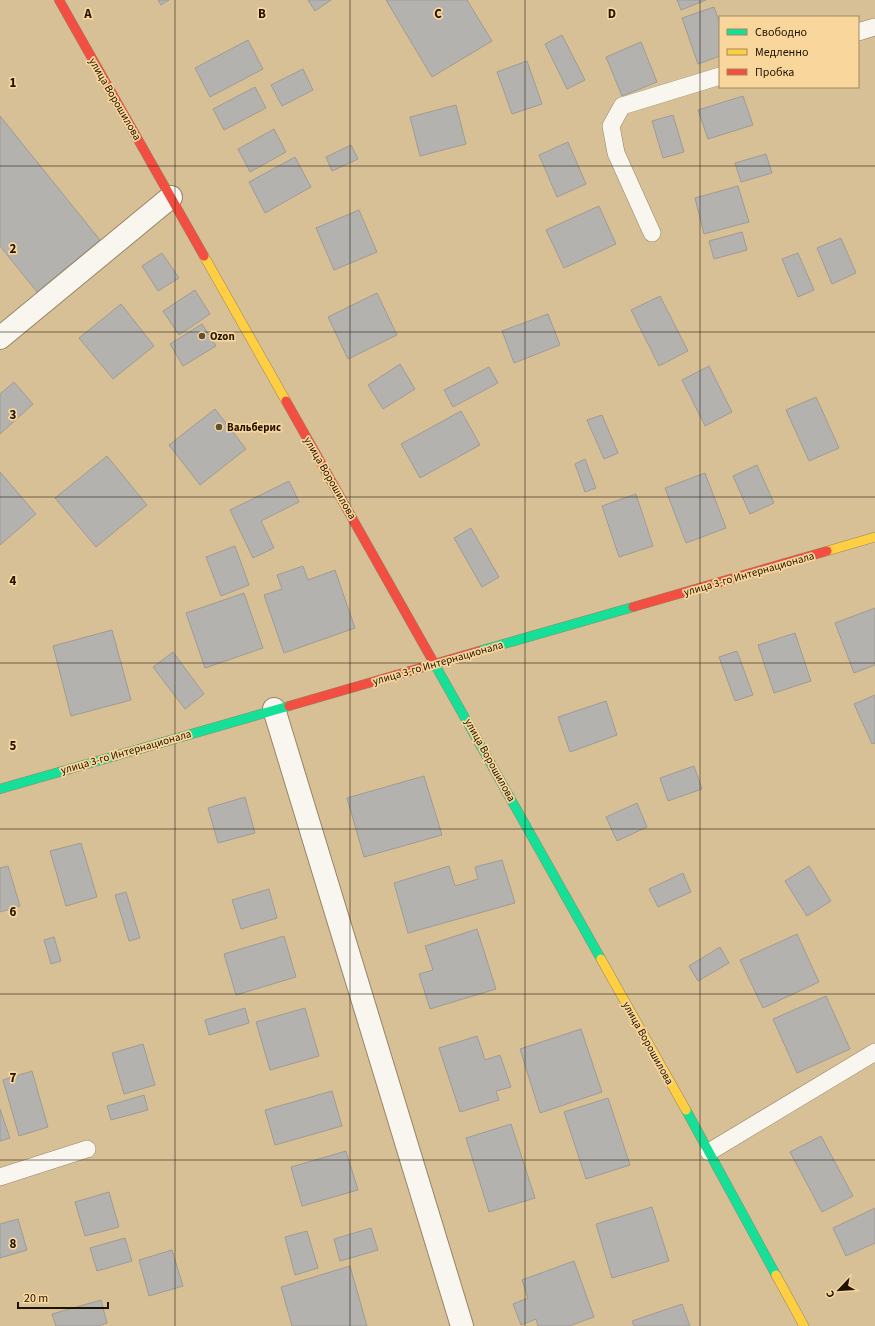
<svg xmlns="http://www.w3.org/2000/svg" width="875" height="1326" font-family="'Source Sans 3',sans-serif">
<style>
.building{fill:#b3b2af;stroke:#9f9b94}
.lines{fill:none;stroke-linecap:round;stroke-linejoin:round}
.lane-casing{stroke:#968567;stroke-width:18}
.street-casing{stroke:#968567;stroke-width:24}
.fast-casing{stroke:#968567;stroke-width:10}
.slow-casing{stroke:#968567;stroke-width:10}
.jam-casing{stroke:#968567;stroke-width:10}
.lane{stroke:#f9f6ef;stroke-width:17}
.street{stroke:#f9f6ef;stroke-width:22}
.fast{stroke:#16e098;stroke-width:9}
.slow{stroke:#ffcf43;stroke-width:9}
.jam{stroke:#f24e42;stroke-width:9}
.grid{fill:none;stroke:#1f1300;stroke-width:1;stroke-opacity:0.55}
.poi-dot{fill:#605034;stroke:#f9d69b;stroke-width:1.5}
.labels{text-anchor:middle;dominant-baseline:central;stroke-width:3.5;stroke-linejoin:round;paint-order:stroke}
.street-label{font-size:11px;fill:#1f1300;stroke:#f9d69b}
.poi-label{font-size:11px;font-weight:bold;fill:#1f1300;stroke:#f9d69b;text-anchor:start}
.grid-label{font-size:13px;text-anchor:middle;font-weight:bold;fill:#1f1300;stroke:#f9d69b;stroke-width:3.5;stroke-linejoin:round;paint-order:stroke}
</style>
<rect width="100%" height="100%" fill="#d8c096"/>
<path class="building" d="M 158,0 L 169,0 L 161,5 Z
M 308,0 L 331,0 L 315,11 Z
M 386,0 L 467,0 L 492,41 L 432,77 Z
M 677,0 L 706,0 L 681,10 Z
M 714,7 L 720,24 L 720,56 L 698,64 L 682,18 Z
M 562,35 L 585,80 L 567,89 L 545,44 Z
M 248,40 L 263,69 L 210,97 L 195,68 Z
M 641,42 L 657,82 L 622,96 L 606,57 Z
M 527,61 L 542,104 L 512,114 L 497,72 Z
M 303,69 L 313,90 L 282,106 L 271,85 Z
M 255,87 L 266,108 L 224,130 L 213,109 Z
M 743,96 L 753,125 L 708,139 L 698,110 Z
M 456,105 L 466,144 L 420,156 L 410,117 Z
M 673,115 L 684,152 L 663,158 L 652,121 Z
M 0,116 L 100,240 L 37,292 L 0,246 Z
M 274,129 L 286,152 L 250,172 L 238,149 Z
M 568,142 L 586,184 L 557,197 L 539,155 Z
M 351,145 L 358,159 L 332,171 L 326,157 Z
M 766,154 L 772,173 L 741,182 L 735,163 Z
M 295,157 L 311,187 L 265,213 L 249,182 Z
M 738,186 L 749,222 L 704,234 L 695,198 Z
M 599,206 L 616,244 L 564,268 L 546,230 Z
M 359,210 L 377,252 L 334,270 L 316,228 Z
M 742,232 L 747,250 L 714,259 L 709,241 Z
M 841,238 L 856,273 L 832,284 L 817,248 Z
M 162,253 L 179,278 L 158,291 L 142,266 Z
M 798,253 L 814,290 L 798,297 L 782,259 Z
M 195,290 L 210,314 L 179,335 L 163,311 Z
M 377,293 L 397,335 L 348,359 L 328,317 Z
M 660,296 L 688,351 L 659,366 L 631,310 Z
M 121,304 L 154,346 L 113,379 L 79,338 Z
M 548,314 L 560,345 L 514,363 L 502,331 Z
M 202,324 L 216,346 L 183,366 L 170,344 Z
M 400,364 L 415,389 L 383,409 L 368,385 Z
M 709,366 L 732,412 L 705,426 L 682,380 Z
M 489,367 L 498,383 L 453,407 L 444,390 Z
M 14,382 L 33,404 L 0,434 L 0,394 Z
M 816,397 L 839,448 L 809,461 L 786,410 Z
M 215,409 L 246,449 L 200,485 L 169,445 Z
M 461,411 L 480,445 L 420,478 L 401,444 Z
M 602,415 L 618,453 L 604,459 L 587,420 Z
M 107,456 L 147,505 L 96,547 L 55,498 Z
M 585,459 L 596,488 L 585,492 L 575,464 Z
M 757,465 L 774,503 L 750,514 L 733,476 Z
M 0,472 L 36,514 L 0,545 Z
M 705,473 L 726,528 L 686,543 L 665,488 Z
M 289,481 L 299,502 L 261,521 L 274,548 L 253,558 L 230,510 Z
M 636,494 L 653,546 L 619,557 L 602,506 Z
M 471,528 L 499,577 L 482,587 L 454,538 Z
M 235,546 L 249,585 L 221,596 L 206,557 Z
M 303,566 L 308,580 L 335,570 L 355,628 L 284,653 L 264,595 L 282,589 L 277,575 Z
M 244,593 L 263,648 L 205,668 L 186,613 Z
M 875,608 L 875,665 L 854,673 L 835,623 Z
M 112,630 L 131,700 L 71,716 L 53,646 Z
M 795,633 L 811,681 L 774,693 L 758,645 Z
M 737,651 L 753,695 L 735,701 L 719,657 Z
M 173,652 L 204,694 L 185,709 L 153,667 Z
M 875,695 L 875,743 L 872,744 L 854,704 Z
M 606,701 L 617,735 L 570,752 L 558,717 Z
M 694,766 L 702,789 L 668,801 L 660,778 Z
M 424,776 L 442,835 L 364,857 L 347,798 Z
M 245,797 L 255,833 L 218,843 L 208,808 Z
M 637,803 L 647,827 L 617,841 L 606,817 Z
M 81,843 L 97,897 L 66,906 L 50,851 Z
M 502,860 L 515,903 L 408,933 L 394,883 L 449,866 L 455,886 L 478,879 L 475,867 Z
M 8,866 L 20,906 L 0,912 L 0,868 Z
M 809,866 L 831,901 L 807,916 L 785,881 Z
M 683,873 L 691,892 L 658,907 L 649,889 Z
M 269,889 L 277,918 L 241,929 L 232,900 Z
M 126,892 L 140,938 L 129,941 L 115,895 Z
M 477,929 L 496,989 L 430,1009 L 419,974 L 433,970 L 425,946 Z
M 797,934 L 819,982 L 763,1008 L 740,960 Z
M 284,936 L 296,977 L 236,995 L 224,954 Z
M 54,937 L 61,961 L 51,964 L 44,940 Z
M 720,947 L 729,963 L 698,981 L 689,966 Z
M 826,996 L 850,1049 L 797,1073 L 773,1019 Z
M 245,1008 L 249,1023 L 209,1035 L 205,1020 Z
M 305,1008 L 319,1056 L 270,1070 L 256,1022 Z
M 581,1029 L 602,1092 L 540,1113 L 520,1049 Z
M 477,1036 L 485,1060 L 500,1055 L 511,1087 L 496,1091 L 499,1100 L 460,1112 L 439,1048 Z
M 143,1044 L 155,1085 L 124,1094 L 112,1053 Z
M 32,1071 L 48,1127 L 19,1136 L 3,1080 Z
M 332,1091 L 342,1126 L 275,1145 L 265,1110 Z
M 144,1095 L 148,1110 L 111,1120 L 107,1106 Z
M 608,1098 L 630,1165 L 586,1179 L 564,1112 Z
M 0,1109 L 10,1138 L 0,1141 Z
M 511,1124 L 535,1198 L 489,1212 L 466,1138 Z
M 821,1136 L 853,1196 L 822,1212 L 790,1152 Z
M 346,1151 L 358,1190 L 302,1206 L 291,1167 Z
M 109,1192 L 119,1227 L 85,1236 L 75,1202 Z
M 652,1207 L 669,1261 L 612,1278 L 596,1224 Z
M 875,1208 L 875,1243 L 846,1256 L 833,1228 Z
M 18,1219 L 27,1250 L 0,1258 L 0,1224 Z
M 371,1228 L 378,1250 L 340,1261 L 334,1239 Z
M 307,1231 L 318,1268 L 295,1275 L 285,1237 Z
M 125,1238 L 132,1261 L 97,1271 L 90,1248 Z
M 172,1250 L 183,1286 L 149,1296 L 139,1260 Z
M 574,1261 L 594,1317 L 569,1326 L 538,1326 L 536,1319 L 521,1325 L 513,1304 L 528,1298 L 522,1280 Z
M 350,1266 L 367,1326 L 292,1326 L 281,1287 Z
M 101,1300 L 107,1323 L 98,1326 L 56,1326 L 52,1314 Z
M 682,1304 L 690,1326 L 634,1326 L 632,1321 Z"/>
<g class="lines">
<defs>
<path id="lane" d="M 858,32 L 875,27
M 652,233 L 616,153 L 611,126 L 622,106 L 720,76
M 709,1152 L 875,1052
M 0,1177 L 87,1149"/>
<path id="street" d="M 0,338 L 171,197
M 274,709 L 462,1326"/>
<path id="fast" d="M 479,651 L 633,607
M 434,663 L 601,959
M 0,789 L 289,706
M 686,1110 L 776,1275"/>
<path id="slow" d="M 204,256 L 286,401
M 827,551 L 875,537
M 601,959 L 686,1110
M 776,1275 L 804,1326"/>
<path id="jam" d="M 59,0 L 204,256
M 286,401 L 434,663
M 633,607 L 827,551
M 289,706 L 479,651"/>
</defs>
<use href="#lane" class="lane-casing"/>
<use href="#street" class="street-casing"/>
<use href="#fast" class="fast-casing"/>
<use href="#slow" class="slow-casing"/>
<use href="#jam" class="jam-casing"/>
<use href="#lane" class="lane"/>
<use href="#street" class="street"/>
<use href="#fast" class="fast"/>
<use href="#slow" class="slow"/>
<use href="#jam" class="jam"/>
</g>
<path class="grid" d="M 175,0 L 175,1326M 350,0 L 350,1326M 525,0 L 525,1326M 700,0 L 700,1326M 0,166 L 875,166M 0,332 L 875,332M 0,497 L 875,497M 0,663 L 875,663M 0,829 L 875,829M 0,994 L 875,994M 0,1160 L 875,1160"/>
<g class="poi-dot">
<circle cx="202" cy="336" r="4"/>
<circle cx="219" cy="427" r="4"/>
</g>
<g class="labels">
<g class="street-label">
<text transform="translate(115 99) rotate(60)">улица Ворошилова</text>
<text transform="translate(330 478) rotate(60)">улица Ворошилова</text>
<text transform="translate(749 574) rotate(-16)">улица 3-го Интернационала</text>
<text transform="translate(438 663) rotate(-16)">улица 3-го Интернационала</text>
<text transform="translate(126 752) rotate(-16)">улица 3-го Интернационала</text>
<text transform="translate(490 760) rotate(61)">улица Ворошилова</text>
<text transform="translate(648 1043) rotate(61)">улица Ворошилова</text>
</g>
<g class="poi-label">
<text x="210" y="336">Ozon</text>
<text x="227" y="427">Вальберис</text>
</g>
</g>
<g class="grid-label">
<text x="88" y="18">A</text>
<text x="262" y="18">B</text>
<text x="438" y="18">C</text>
<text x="612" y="18">D</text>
<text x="13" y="87">1</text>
<text x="13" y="253">2</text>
<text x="13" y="419">3</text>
<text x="13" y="585">4</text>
<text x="13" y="750">5</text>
<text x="13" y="916">6</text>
<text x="13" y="1082">7</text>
<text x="13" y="1248">8</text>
</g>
<rect x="719" y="16" width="140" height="72" fill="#f9d69b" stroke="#a2885d"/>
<rect x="727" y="29" width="20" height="6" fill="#16e098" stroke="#a2885d"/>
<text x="755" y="36" font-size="12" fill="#1f1300">Свободно</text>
<rect x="727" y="49" width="20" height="6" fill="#ffcf43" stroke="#a2885d"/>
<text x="755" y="56" font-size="12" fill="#1f1300">Медленно</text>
<rect x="727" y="69" width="20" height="6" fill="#f24e42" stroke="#a2885d"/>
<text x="755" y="76" font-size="12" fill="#1f1300">Пробка</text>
<g transform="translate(839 1290) rotate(245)" stroke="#f9d69b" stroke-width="3" paint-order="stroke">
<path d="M0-3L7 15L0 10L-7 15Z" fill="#1f1300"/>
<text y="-6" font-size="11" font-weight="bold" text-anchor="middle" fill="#1f1300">С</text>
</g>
<path d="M18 1302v6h90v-6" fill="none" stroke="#1f1300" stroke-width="2"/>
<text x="24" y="1302" font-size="12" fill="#1f1300" stroke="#f9d69b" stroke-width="3" paint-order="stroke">20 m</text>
</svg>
